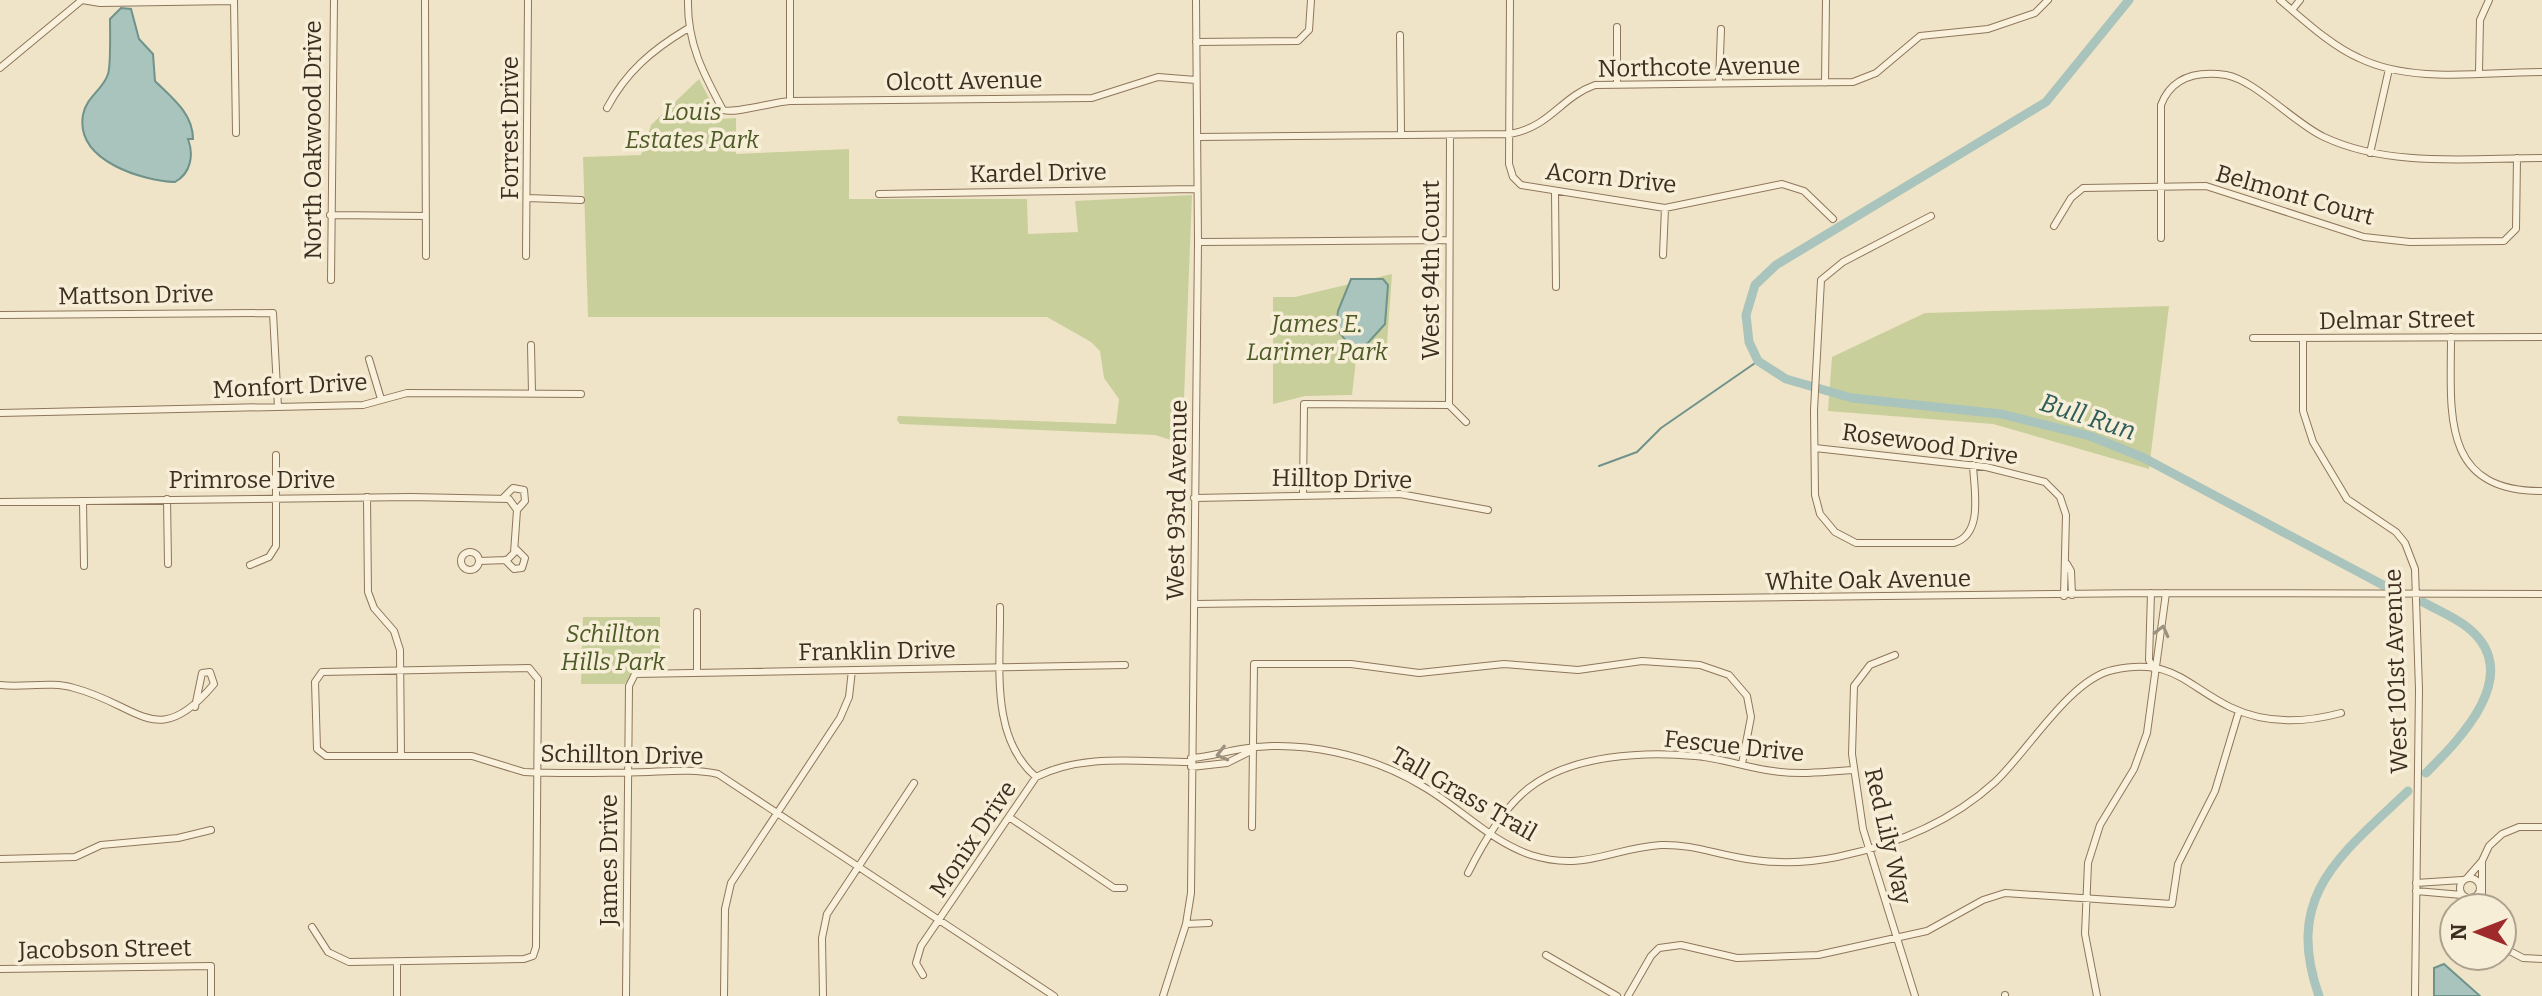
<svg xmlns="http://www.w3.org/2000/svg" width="2542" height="996" font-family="Bitter,serif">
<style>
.green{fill:#c9cf9b}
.water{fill:#a9c4bc;stroke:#6f938a;stroke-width:2}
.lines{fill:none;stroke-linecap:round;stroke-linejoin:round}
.stream{stroke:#6f938a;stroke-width:2}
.river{stroke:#a9c4bc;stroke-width:9}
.minor-casing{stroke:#8d765c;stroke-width:8}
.minor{stroke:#faf1dc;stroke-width:6}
.oneway{stroke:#9c907e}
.labels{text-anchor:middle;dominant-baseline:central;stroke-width:7;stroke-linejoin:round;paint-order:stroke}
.street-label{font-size:24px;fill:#3d2e20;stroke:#f7eed8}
.park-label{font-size:24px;font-style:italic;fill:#4d5a26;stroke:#f7eed8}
.water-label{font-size:26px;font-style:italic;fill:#2f5d5a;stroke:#f7eed8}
</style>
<rect width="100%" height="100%" fill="#f0e4c8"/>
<path class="green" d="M 699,79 L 720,119 L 736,118 L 736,154 L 849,149 L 849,199 L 1027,199 L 1028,234 L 1078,232 L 1075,201 L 1192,195 L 1182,450 L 1171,440 L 1155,435 L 900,424 L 897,420 L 898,416 L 1116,424 L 1119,399 L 1104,378 L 1100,351 L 1091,342 L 1047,317 L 588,317 L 583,157 L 641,155 L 651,125 Z
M 1392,274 L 1386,357 L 1356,360 L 1352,395 L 1305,396 L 1273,404 L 1273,297 L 1295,297 Z
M 2169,306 L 2149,469 L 1993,424 L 1828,411 L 1832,357 L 1925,313 Z
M 583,617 L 660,617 L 660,669 L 633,671 L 625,684 L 581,684 Z"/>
<path class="water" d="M 121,8 L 131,9 L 139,39 L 153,54 L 155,81 C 171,97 193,113 193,139 L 188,139 C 194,155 191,173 175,182 C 145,181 75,162 83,115 C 86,97 103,90 108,74 C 111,65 110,30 110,19 Z
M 1351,279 L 1383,279 L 1388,285 L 1385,324 L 1357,355 L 1336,328 L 1338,311 Z
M 2444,964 L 2480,996 L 2434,996 L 2434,968 Z"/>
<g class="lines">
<path class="stream" d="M 1599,466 L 1637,452 L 1661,428 L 1758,361"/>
<path class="river" d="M 2129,0 L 2046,102 L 1776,265 L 1755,285 L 1746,315 L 1749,342 L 1758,361 L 1786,379 L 1852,398 L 2001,414 L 2090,436 L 2142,457 L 2383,585
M 2423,602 C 2437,610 2454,617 2467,627 C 2526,673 2460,739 2426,773
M 2319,996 C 2283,894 2341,855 2408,791"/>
<defs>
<path id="minor" d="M 82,0 L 100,3 L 234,1 L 236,133
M 425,0 L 426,256
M 688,0 C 687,43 703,73 723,110 C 735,114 773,102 790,101 L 1092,98 L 1158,77 L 1196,80
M 790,0 L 790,101
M 1510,0 L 1509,164 L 1513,177 L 1521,185 L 1665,208 L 1782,184 L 1804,191 L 1833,219
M 2280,0 C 2304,20 2330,45 2359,58 C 2412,84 2484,72 2542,72
M 2292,10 L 2300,0
M 1617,27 L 1617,83
M 1400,35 L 1401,132
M 1196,42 L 1298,41 L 1309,30 L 1311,0
M 0,68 L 82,0
M 2479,72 L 2480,20 L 2489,0
M 1719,82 L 1721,29
M 1825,83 L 1826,0
M 607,108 C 626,72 652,50 687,29
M 1197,137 L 1510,134 C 1550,127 1561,97 1595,85 L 1853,82 L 1876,73 L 1920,36 L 1988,29 L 2035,13 L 2048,0
M 2370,153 L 2389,69
M 1555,192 L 1556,287
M 879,194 L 1197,189
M 528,198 L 581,200
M 330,215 L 426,216
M 1931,216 L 1843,262 L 1821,280 L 1814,410 L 1815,495 L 1820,514 L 1835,532 L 1856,543 L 1954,543 C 1984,534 1974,490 1973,465
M 2054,226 L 2071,198 L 2083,188 L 2206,186 L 2364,237 L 2410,242 L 2504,241 L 2516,229 L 2517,158
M 2161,238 L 2161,105 C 2172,76 2198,71 2226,75 C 2255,80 2294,123 2324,137 C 2390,168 2471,158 2542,158
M 1198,242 L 1448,240
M 1663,255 L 1665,208
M 526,256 L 528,0
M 331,280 L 334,0
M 0,315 L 273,313 L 278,407
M 2451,337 C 2451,412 2440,492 2542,491
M 2253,338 L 2542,337
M 2303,339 L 2303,411 L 2313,442 L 2347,499 L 2396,532 L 2405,543 L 2415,569 L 2419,690 L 2415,996
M 531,345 L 532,393
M 369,359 L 381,399
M 1449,405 L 1450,135
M 0,413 L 363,405 L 407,393 L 581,394
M 1815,448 L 1986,467 L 2045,482 L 2060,497 L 2066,515 L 2064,596
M 1303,494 L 1304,404 L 1449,405 L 1466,422
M 367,497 L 368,592 L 374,608 L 394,631 L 400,650 L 401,756
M 504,497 L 513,488 L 524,490 L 525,501 L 517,510
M 1194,498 L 1400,494 L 1488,510
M 167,499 L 168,564
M 83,501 L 84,566
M 0,502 L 411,497 L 509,499 L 517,510 L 514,553 L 507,560 L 479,561
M461 561a9 9 0 1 1 18 0a9 9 0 1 1-18 0Z
M 505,560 L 514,569 L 522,568 L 525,558 L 516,549
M 2067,564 L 2071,571 L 2072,595
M 250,565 L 269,557 L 276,546 L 276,455
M 2151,593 L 2149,660 L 2154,669
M 1194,604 L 2151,593 L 2542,594
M 1000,607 C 1001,663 989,737 1036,777
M 697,612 L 697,672
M 1895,655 L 1870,665 L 1854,686 L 1852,754 L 1863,829 L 1915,996
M 0,685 C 24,688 50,681 74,688 C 140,705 157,752 214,684 L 210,672 L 202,673 L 195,707
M 1191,758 C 1209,757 1223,752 1241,749 C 1301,739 1372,755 1424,787 C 1460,808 1490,841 1531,855 C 1585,872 1611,848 1661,845 C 1688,844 1710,852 1736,857 C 1770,864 1803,864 1837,857 C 1895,845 1950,823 1995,782 C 2028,751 2070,679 2113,670 C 2173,657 2185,685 2230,707 C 2265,724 2304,723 2341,713
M 1191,767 L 1227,763 L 1253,750
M 1009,817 L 1114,888 L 1124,888
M 1252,827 L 1254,664 L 1351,664 L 1419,673 L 1504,664 L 1578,670 L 1642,661 L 1700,665 L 1729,675 L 1747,696 L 1751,717 L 1742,764
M 0,859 L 75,857 L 101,845 L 178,838 L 211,830
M 1468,873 C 1482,845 1503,808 1529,788 C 1571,755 1644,751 1695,756 C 1722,758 1747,768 1773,771 C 1800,775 1826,772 1853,770
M 2468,877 L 2482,861 L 2489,846 L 2502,834 L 2519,827 L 2542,827
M2460 888a10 10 0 1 1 20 0a10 10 0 1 1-20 0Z
M 2416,883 L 2462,880
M 2416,891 L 2462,895
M 2466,897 L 2475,908
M 2482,908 L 2482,861
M 1186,924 L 1209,923
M 312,927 L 328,952 L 349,962 L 524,959 L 533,956 L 536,947 L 538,679 L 529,668 L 322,672 L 315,682 L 317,749 L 326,756 L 472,756 L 524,772 C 566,774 608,773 649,772 C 672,771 696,769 718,774 L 1054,996
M 2502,947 L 2523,958 L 2542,959
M 1546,955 L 1617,996
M 397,962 L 397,996
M 0,969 L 211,966 L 211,996
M 923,975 L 916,963 L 921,946 L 1036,777 C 1083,753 1140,762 1191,762
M 2005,995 L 2005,996
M 626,996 L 629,686 L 635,674 L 1125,665
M 724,996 L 725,909 L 731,883 L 840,718 L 849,697 L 852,670
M 823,996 L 822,938 L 827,914 L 914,783
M 1163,996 L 1186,924 L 1191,893 L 1198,242 L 1196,0
M 1628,996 L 1651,956 L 1659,948 L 1681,945 L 1737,958 L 1818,955 L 1927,931 L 1983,900 L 2005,893 L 2172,904 L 2178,864 L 2215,791 L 2239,711
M 2097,996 L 2085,934 L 2088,863 L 2100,825 L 2134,769 L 2147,733 L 2166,593"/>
</defs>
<use href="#minor" class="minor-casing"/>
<use href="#minor" class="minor"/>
</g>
<defs><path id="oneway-chevron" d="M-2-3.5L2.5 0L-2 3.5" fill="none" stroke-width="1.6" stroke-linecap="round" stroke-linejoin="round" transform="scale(2)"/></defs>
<g class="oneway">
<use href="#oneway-chevron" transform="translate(2162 631) rotate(-76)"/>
<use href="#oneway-chevron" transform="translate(1222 754) rotate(166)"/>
</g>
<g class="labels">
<g class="street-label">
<text transform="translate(1699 67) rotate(-1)">Northcote Avenue</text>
<text transform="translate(964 81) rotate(-1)">Olcott Avenue</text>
<text transform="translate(510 128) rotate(-90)">Forrest Drive</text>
<text transform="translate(313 140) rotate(-90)">North Oakwood Drive</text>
<text transform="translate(1038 173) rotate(-1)">Kardel Drive</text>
<text transform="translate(1611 178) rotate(6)">Acorn Drive</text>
<text transform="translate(2295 195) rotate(16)">Belmont Court</text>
<text transform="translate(1431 270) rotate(-90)">West 94th Court</text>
<text transform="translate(136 295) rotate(-1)">Mattson Drive</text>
<text transform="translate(2397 320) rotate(-1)">Delmar Street</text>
<text transform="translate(290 386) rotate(-3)">Monfort Drive</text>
<text transform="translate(1930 444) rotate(8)">Rosewood Drive</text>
<text transform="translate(1342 479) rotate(1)">Hilltop Drive</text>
<text x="252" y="480">Primrose Drive</text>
<text transform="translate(1177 500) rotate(-89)">West 93rd Avenue</text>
<text transform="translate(1868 580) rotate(-1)">White Oak Avenue</text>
<text transform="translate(877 651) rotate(-1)">Franklin Drive</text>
<text transform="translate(2396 671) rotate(-92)">West 101st Avenue</text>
<text transform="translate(1734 746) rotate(6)">Fescue Drive</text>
<text transform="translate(622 755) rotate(1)">Schillton Drive</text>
<text transform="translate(1464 794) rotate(30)">Tall Grass Trail</text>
<text transform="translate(1888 836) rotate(77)">Red Lily Way</text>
<text transform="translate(973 839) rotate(-56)">Monix Drive</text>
<text transform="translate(609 860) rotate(-90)">James Drive</text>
<text transform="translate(105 949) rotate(-1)">Jacobson Street</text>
</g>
<g class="park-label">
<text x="692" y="112">Louis<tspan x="692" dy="28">Estates Park</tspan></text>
<text x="1317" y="324">James E.<tspan x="1317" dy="28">Larimer Park</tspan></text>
<text x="613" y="634">Schillton<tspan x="613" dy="28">Hills Park</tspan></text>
</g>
<g class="water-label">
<text transform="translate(2088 417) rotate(18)">Bull Run</text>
</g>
</g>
<g transform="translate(2478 932) rotate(270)"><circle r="38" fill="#f7eed8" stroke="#ada18e" stroke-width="2"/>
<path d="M0-6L14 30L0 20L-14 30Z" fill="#9e2a2b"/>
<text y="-12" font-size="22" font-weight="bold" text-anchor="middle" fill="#3d2e20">N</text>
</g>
</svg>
